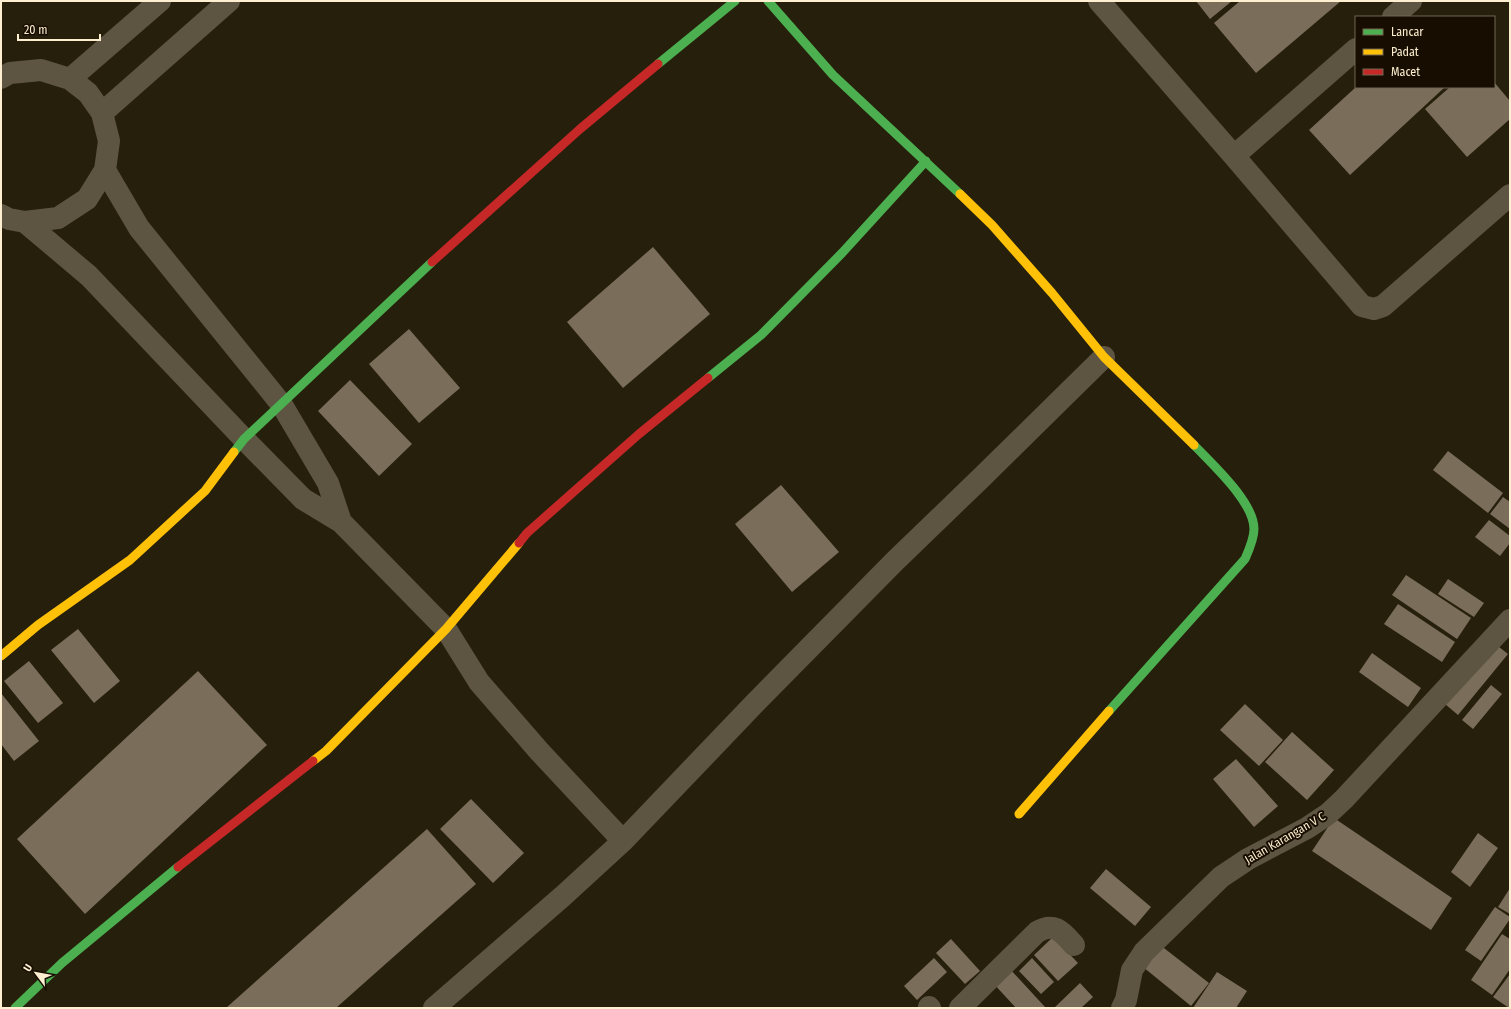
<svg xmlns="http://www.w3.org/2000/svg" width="1511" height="1009" font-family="'Fira Sans Condensed',sans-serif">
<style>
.building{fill:#7a6d5a}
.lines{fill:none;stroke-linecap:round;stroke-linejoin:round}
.street{stroke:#5d5542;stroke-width:22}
.fast{stroke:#4caf50;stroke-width:9}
.slow{stroke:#ffc107;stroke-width:9}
.jam{stroke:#c62828;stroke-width:9}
.labels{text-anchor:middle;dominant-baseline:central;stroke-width:4;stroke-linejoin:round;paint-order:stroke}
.street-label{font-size:12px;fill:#fdefcf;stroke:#170d00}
</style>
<rect width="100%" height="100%" fill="#261f0c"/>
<path class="building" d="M 1196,1 L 1232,1 L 1210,19 Z
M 1240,1 L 1341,1 L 1256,73 L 1214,23 Z
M 1494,82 L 1510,101 L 1510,119 L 1467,157 L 1425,109 L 1450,87 L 1494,87 Z
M 1356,87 L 1445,87 L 1350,175 L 1309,130 Z
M 653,247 L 710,314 L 623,388 L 567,322 Z
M 409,329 L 460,388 L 419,423 L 369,364 Z
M 350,380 L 412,444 L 379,476 L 318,411 Z
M 1448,451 L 1503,493 L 1488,513 L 1433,470 Z
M 781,485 L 839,552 L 792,592 L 735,524 Z
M 1503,497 L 1510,502 L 1510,529 L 1490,514 Z
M 1489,520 L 1510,536 L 1510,543 L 1500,556 L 1475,537 Z
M 1406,575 L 1471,618 L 1457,639 L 1392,595 Z
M 1448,579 L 1484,603 L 1474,617 L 1438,594 Z
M 1398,604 L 1455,642 L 1442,662 L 1384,624 Z
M 78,629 L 120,681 L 94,703 L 51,650 Z
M 1494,643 L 1508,654 L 1458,715 L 1445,704 Z
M 1372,653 L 1421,688 L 1408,707 L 1359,672 Z
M 29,661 L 63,703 L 38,723 L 4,681 Z
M 198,671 L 267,745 L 85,914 L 17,839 Z
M 1491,685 L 1502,694 L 1473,729 L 1462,720 Z
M 1,693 L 39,741 L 14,761 L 1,744 Z
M 1245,704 L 1283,740 L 1259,766 L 1220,730 Z
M 1292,732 L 1334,770 L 1307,800 L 1265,762 Z
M 1236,759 L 1278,806 L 1254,827 L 1213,779 Z
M 471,799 L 524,853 L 493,883 L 440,829 Z
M 1334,818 L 1452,898 L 1431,930 L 1312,851 Z
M 427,829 L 476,884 L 381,968 L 336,1008 L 226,1008 Z
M 1478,833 L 1498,848 L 1470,887 L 1451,872 Z
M 1106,869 L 1151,907 L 1135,926 L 1090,888 Z
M 1510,888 L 1510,914 L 1498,907 Z
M 1495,907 L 1510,917 L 1510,919 L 1481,961 L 1465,950 Z
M 1502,934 L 1510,939 L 1510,969 L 1492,995 L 1471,980 Z
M 1053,937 L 1078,963 L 1058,981 L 1034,955 Z
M 951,939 L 980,971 L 965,984 L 936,953 Z
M 1160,945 L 1209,983 L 1191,1006 L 1143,967 Z
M 934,958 L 947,972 L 917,1000 L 904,986 Z
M 1032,958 L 1054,982 L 1041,994 L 1019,971 Z
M 1009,968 L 1045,1007 L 1044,1008 L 1016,1008 L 993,983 Z
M 1217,972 L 1247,991 L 1236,1008 L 1193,1008 Z
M 1510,974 L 1510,1008 L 1509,1008 L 1493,997 Z
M 1080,983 L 1093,997 L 1081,1008 L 1054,1008 Z"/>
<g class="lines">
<path class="street" d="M 1099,1 L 1234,156 L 1362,306 L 1374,309 L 1383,306 L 1510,195
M 1393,17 L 1411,1
M 1,78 L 10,73 L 41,70 L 70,79 L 88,93 L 102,113 L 109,141 L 105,170 L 87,199 L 58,218 L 25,222 L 9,219 L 1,215
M 70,79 L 160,1
M 102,113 L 229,1
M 1234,156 L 1356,49
M 25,222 L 89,276 L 244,439 L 303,499 L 341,522 L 328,483 L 282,405 L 139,228 L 105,170
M 341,522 L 446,629 L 479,682 L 539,751 L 623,841
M 929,1007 L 930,1008
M 434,1008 L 563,896 L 623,841 L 755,703 L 895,561 L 981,478 L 1104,357
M 960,1008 L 1037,932 C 1055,921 1063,933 1074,945
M 1122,1008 L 1126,1000 L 1132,970 L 1144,952 L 1221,877 L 1248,859 L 1307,828 L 1328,814 L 1344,799 L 1510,620"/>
<path class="fast" d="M 768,1 L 833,75 L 960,194
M 658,64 L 735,1
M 708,378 L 761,335 L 842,253 L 926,161
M 234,452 L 244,439 L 432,262
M 1109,711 L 1245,559 C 1249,550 1254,539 1254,529 C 1254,502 1213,465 1194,445
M 15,1008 L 62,963 L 178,867"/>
<path class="slow" d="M 960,194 L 992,225 L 1052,293 L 1104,357 L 1194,445
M 1,656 L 38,625 L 130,560 L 205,491 L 234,452
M 313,761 L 326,751 L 446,629 L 519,543
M 1019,814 L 1109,711"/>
<path class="jam" d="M 432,262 L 580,129 L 658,64
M 519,543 L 527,533 L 639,434 L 708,378
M 178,867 L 313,761"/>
</g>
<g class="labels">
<g class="street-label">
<text transform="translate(1285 838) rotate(-30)">Jalan Karangan V C</text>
</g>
</g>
<rect width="1511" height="1009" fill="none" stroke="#fdefcf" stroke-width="4"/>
<rect x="1355" y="16" width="140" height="72" fill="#170d00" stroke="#736753"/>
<rect x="1363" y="29" width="20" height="6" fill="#4caf50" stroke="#736753"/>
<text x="1391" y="36" font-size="12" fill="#fdefcf">Lancar</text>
<rect x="1363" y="49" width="20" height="6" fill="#ffc107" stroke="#736753"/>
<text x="1391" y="56" font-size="12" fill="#fdefcf">Padat</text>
<rect x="1363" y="69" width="20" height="6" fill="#c62828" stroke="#736753"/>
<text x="1391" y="76" font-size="12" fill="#fdefcf">Macet</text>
<g transform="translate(36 973) rotate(302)" stroke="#170d00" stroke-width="3" paint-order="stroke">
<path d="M0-3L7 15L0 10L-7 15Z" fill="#fdefcf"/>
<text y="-6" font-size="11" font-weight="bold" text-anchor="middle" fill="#fdefcf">U</text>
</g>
<path d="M18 34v6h82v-6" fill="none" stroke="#fdefcf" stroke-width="2"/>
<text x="24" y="34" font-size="12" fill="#fdefcf" stroke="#170d00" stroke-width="3" paint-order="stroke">20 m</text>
</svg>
